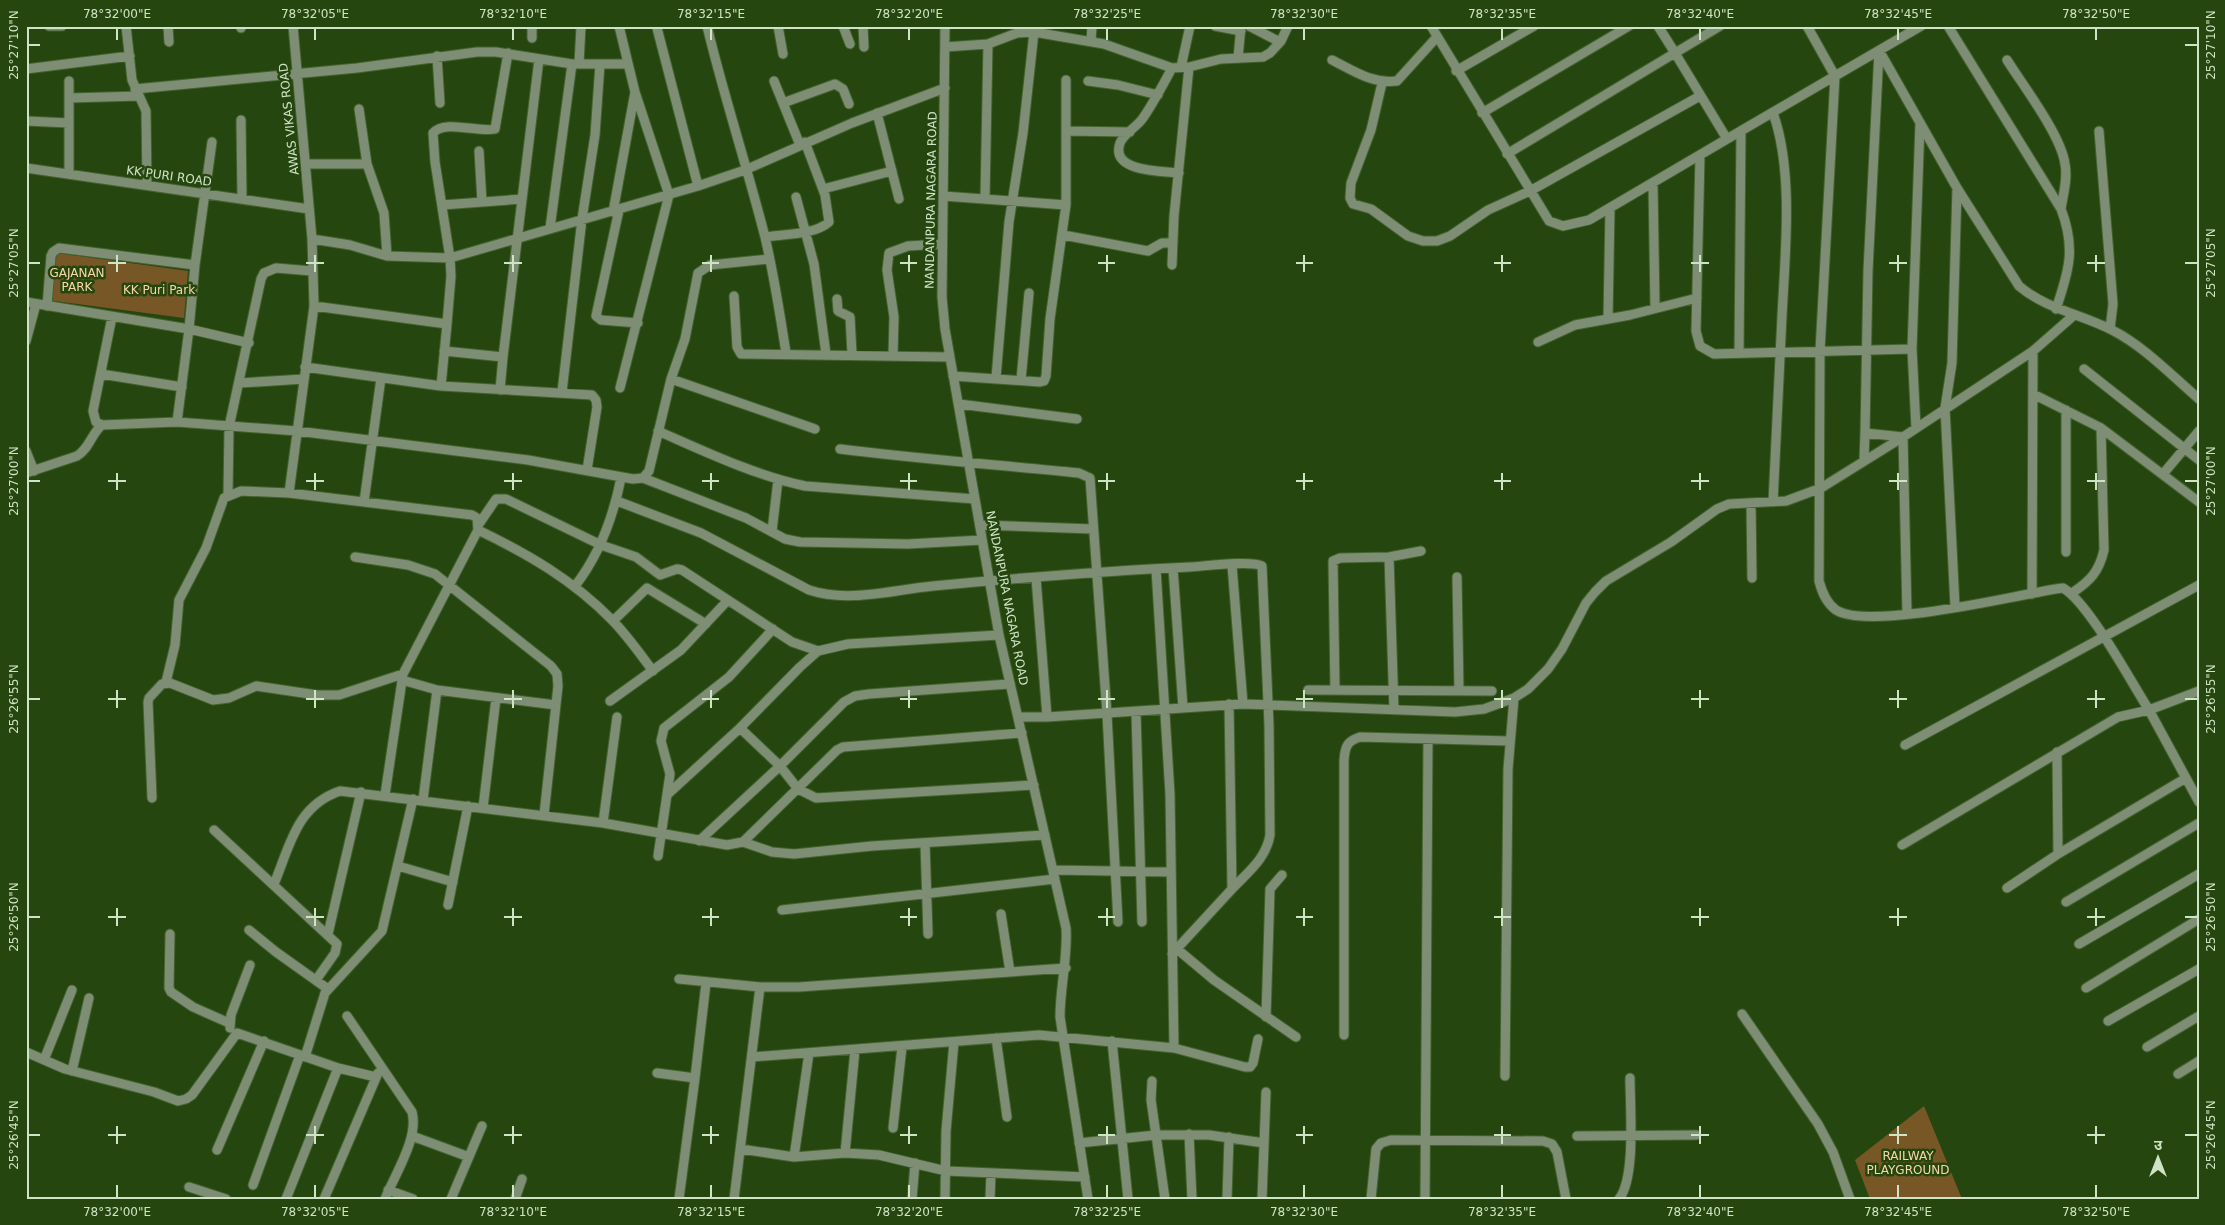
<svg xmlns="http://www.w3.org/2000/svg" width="2225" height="1225" font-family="'DejaVu Sans','Noto Sans Devanagari',sans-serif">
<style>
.green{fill:#775725}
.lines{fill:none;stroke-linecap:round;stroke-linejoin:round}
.minor-casing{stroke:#44622f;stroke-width:11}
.minor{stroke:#7d8e75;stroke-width:9}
.ticks{fill:none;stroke:#cfe3c5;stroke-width:2}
.labels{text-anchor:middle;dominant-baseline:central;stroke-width:5;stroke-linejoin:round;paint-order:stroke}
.street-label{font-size:12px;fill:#cfe3c5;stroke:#25460e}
.park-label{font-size:12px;fill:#fad7a8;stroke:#25460e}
.neatline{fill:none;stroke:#cfe3c5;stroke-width:2}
.ticks-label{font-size:12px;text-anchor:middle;fill:#cfe3c5}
</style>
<rect width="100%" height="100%" fill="#25460e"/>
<path class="green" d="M 57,253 L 188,271 L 184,318 L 47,300 Z
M 1924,1106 L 1962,1199 L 1870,1199 L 1855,1160 Z"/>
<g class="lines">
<defs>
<path id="minor" d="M 49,26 L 62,26
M 126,26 L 132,80 L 146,111 L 147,185
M 168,26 L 169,42
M 241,26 L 241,28
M 532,26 L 532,38
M 707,26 C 724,97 747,166 765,237 C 774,275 780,314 786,353
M 778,26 L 783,54
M 843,26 L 850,44
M 863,26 L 864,47
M 945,26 L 942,297 L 945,329 L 999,635 L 1066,928 C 1068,958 1060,987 1060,1017 L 1088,1199
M 1215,26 L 1241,31
M 1249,26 L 1280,42
M 1431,26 L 1549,221 L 1563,226 L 1589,220 L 1727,139
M 1720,26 L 1675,53 L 1727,139 L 1835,76
M 1807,26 L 1835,76 L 1921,26
M 1948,26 L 2061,209 C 2076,248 2069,271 2056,309
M 657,28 L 698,186
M 1091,41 L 1092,26
M 945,47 L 988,44 L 1017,33 L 1034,32 L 1104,44 L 1172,68 L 1189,67
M 1879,51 L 1868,271 L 1865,433 L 1903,437 L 1907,614
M 1880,52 L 1957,188 L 2019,286 C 2046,309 2081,314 2112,330 C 2145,347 2171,375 2199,399
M 437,56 L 440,103
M 1238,58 L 1241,26
M 1332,60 C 1354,71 1372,84 1397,81 L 1436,38
M 2007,60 C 2024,87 2061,135 2065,164 C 2068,179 2063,195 2061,209
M 579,64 L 581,26
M 1181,67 L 1190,26
M 1172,68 C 1163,85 1154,102 1143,118 C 1137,127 1124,133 1120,143 C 1110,172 1161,171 1179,173
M 26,69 L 130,56
M 1456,71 L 1534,26
M 1835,76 L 1820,351 L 1819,581 C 1822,592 1826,603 1836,610 C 1866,629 1991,601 2029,594 C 2041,592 2051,589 2063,588 C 2089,603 2131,682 2149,710 L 2118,717 L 1902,845
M 774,81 L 800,145
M 1088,81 L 1118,85 L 1158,95
M 1382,83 L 1371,130 L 1351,183 L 1350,198 L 1353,204 L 1371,209 L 1408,236 L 1423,241 L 1437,241 L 1450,236 L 1488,210 L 1530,191 L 1700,96
M 135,89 L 357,68 L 477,52 L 496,52 L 572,64 L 628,64
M 69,98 L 139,96
M 783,103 L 835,84 L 843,89 L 849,104
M 359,109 L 367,164
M 877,113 L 899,199
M 1482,113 L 1629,26
M 1773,113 C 1794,171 1785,255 1782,316 C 1779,378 1776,440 1773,502
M 241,120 L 242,199
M 26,121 L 69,123
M 1066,131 L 1130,132
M 2099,131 L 2113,304 L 2110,329
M 479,151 L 482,202
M 1507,154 L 1675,53 L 1658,26
M 1700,155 L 1696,331 L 1700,346 L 1714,354 L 1912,349
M 306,164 L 367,164 L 384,213 L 387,256
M 26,168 L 309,209
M 69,174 L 69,81
M 1653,184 L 1655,308
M 823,189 L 892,171
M 943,196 L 1066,205
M 796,197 L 814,264 L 826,354
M 985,198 L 988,44
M 442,205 L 522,199
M 619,210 L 596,316 L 601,320 L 638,323
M 613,212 L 635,92 L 619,26
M 550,228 L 572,64
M 1063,235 L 1148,251 L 1162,243 L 1173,243
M 765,237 C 783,234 815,235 829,222 L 825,195 L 805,142
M 312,239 L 350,245 L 387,256 L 450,258 L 698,186 L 745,170 L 852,123 L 945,88
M 1172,265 L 1174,216 L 1189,67 L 1221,59 L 1263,57 L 1270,53 L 1281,41 L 1288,26
M 734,296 L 737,347 L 741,354 L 949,357
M 837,299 L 838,311 L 850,317 L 852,354
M 26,302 L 189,329 L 195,265 L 212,142
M 47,306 L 51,256 L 53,252 L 59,248 L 195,265
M 314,306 L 447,324 L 451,276 L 450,258 L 435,162 L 433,133 C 445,119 479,133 495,129 L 508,53
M 112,317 L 93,411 L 96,422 L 102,425 L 177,422 L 297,431 L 528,460 L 633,479 L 643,478 L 649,471 L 671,379 L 685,339 L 698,273 L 710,265 L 769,259
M 1608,319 L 1610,208
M 26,341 L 36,304
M 1538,342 L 1575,325 L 1630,315 L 1697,298
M 444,351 L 503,357 L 539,59
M 1739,353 L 1741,131
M 893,355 L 894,317 L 887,270 L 889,253 L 908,246 L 942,244
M 305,367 L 441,386 L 592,395 L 596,400 L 597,407 L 587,470
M 2084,369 L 2199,460
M 101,374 L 182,387
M 953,376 L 1040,382 L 1044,381 L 1046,376 L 1050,319 L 1066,205 L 1066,80
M 996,378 L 1009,222 L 1023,133 L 1034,32
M 671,379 L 815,429
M 1021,380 L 1029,293
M 240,383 L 304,379
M 441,386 L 447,324
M 620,388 L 669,195 L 635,92
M 500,390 L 503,357
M 562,392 L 582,219 L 595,135 L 600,64
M 2033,394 L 2101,428 L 2199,502
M 959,404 L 1077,419
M 2066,410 L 2066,552
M 177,422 L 189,329 L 249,343
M 1916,428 L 1912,349 L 1920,123
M 658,431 C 706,452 754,475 805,486 L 975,499
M 840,449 C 920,459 999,465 1079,473 L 1090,478 L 1107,714 L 1118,922
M 26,451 L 34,471
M 1864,460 L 1865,433
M 26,473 L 77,456 C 90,448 91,434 102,425
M 2163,474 L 2199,431
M 643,478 L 746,518 L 785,539 L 800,542 L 908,544 L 982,540
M 289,493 L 314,306 L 312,239 L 293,26
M 228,495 L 229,427 L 261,279 L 264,273 L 276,268 L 312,271
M 617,501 L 701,533 L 809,590 C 848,603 892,590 933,586 C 1018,578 1104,571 1190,567 C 1206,566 1251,560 1262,566 L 1269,725 L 1270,835 C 1266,859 1248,872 1232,889
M 364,502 L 381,378
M 1751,503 L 1752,578
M 479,524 L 496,499 L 506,499 L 601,545 L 636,557 L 660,575 L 677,569 L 682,570 L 792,642 L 818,651 L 848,644 L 999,635
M 980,525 L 1093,529
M 478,530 C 528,554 573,580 612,620 C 627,635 640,654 653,671
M 772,531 L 778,480
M 355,557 L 408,565 L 435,574 L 551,666 L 557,674 L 558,686 L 544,815
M 1389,557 L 1394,710
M 1232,565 L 1243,704
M 1173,568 L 1183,708
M 1457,577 L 1459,691
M 1036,578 L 1047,717
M 575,586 C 600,554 613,518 621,478
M 2072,593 C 2090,581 2099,572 2104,550 L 2101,428
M 2032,594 L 2033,351
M 1955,606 L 1945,408 L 1952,363 L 1957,188
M 613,621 L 647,588 L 706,624
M 402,680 L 437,690 L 556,705
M 166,682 L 175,645 L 179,600 L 206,548 L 224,498 L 241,491 L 289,493 L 472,515 L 477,518 L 478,530 L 403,674 L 385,795
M 1308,690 L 1492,691
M 1335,690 L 1333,561 L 1340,558 L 1389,557 L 1421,551
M 2199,691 L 2149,710 L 2199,802
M 610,701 L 681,650 L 728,600
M 1136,712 L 1142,922
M 1018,717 L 1047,717 L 1243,704 L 1455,712 L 1484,709 L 1514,698 L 1528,689 L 1548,669 L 1562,649 L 1586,603 L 1595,592 L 1606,581 L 1671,542 L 1717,509 L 1729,504 L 1786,501 L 1821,488 L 1903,437 L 2033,351 L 2073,316
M 740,728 L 780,766 L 798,789 L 816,798 L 1034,785
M 1905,745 L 2199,585
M 2057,752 L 2058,854
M 668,794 L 740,728 L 800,667 L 818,651
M 152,798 L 148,702 L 149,698 L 162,684 L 170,683 L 213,700 L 229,698 L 256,686 L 317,695 L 339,695 L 403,674
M 423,800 L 437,690
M 483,808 L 496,698
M 603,823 L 617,717
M 214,830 L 337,944 L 335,953 L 316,980
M 699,841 L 780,766 L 844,702 L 855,696 L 869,694 L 1009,684
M 743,842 L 772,852 L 794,854 L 872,846 L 1045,835
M 925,843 L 928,934
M 658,856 L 670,774 L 661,741 L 664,728 L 729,677 L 773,629
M 398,866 L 453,882
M 1053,870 L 1171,872
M 274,884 C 290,846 296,806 340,791 L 603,823 L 727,845 L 743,842 L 837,750 L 843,747 L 1022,733
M 2007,888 L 2058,854 L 2186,778
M 2066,902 L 2199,823
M 448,905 L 468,806
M 782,910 L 1055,879
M 249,930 L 276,952 L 328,989
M 170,934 L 169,988 L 171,992 L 193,1007 L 229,1023
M 328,934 L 361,792
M 2079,944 L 2199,874
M 1177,949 L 1214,980 L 1296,1037
M 1172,954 L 1232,889 L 1229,704
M 1010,972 L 1066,968
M 679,979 L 760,987 L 799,987 L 1010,972 L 1001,914
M 2086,988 L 2199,919
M 1742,1014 L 1818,1124 L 1833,1152 L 1850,1199
M 347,1016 L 412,1112 C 419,1138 395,1174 385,1199
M 1266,1017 L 1270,889 L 1282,875
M 2108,1021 L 2199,969
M 230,1028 L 231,1015 L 250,965
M 1344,1035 L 1344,760 C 1345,747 1347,741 1360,737 L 1509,741
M 996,1038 L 1007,1117
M 1112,1041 L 1128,1199
M 2147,1047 L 2199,1016
M 1174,1048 L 1245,1067 L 1250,1067 L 1253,1063 L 1258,1039
M 26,1052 L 65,1069 L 154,1092 L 178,1101 L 186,1099 L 192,1095 L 237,1033 L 338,1068 L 376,1077
M 305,1057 L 325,993 L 382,931 L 413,799
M 752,1057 L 1039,1035 L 1174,1048 L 1170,794 L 1156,569
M 44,1060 L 72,990
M 72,1071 L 89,998
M 657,1073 L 695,1078 L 679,1199
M 2178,1074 L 2199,1061
M 1505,1076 L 1508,769 L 1514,698
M 695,1078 L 706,983
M 1152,1081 L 1151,1100 L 1156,1135 L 1209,1135 L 1264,1143
M 893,1128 L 902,1047
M 1189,1134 L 1192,1199
M 412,1136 L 469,1157
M 1577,1136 L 1696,1135
M 1079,1143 L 1156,1135 L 1165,1199
M 741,1149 L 794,1157 L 845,1153 L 879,1155 L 946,1171 L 1085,1177
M 217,1150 L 264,1041
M 845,1153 L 855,1050
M 794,1157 L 809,1053
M 253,1185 L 300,1055
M 189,1187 L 226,1199
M 388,1190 L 413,1199
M 286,1199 L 338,1068
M 324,1199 L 378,1073
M 451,1199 L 482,1126
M 515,1199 L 522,1179
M 734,1199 L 760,987
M 912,1199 L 915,1163
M 945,1199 L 946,1131 L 954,1042
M 990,1199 L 991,1173
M 1227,1199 L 1229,1137
M 1262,1199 L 1266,1092
M 1371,1199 L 1376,1149 L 1381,1143 L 1391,1140 L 1543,1141 L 1552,1144 L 1557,1152 L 1566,1199
M 1425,1199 L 1428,740
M 1619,1199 C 1636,1178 1630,1107 1630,1078"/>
</defs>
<use href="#minor" class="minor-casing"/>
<use href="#minor" class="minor"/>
</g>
<path class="ticks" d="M 117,28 L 117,40M 315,28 L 315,40M 513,28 L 513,40M 711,28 L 711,40M 909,28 L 909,40M 1107,28 L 1107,40M 1304,28 L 1304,40M 1502,28 L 1502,40M 1700,28 L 1700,40M 1898,28 L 1898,40M 2096,28 L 2096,40M 28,45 L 40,45M 2185,45 L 2198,45M 117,255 L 117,272M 315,255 L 315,272M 513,255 L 513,272M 711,255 L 711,272M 909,255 L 909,272M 1107,255 L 1107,272M 1304,255 L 1304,272M 1502,255 L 1502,272M 1700,255 L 1700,272M 1898,255 L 1898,272M 2096,255 L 2096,272M 28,263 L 40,263M 108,263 L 126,263M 306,263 L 324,263M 504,263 L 522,263M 702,263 L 719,263M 900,263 L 917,263M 1098,263 L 1115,263M 1296,263 L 1313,263M 1494,263 L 1511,263M 1691,263 L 1709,263M 1889,263 L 1907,263M 2087,263 L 2105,263M 2185,263 L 2198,263M 117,473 L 117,490M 315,473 L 315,490M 513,473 L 513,490M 711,473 L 711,490M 909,473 L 909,490M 1107,473 L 1107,490M 1304,473 L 1304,490M 1502,473 L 1502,490M 1700,473 L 1700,490M 1898,473 L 1898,490M 2096,473 L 2096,490M 28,481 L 40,481M 108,481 L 126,481M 306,481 L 324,481M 504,481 L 522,481M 702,481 L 719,481M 900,481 L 917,481M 1098,481 L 1115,481M 1296,481 L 1313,481M 1494,481 L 1511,481M 1691,481 L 1709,481M 1889,481 L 1907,481M 2087,481 L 2105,481M 2185,481 L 2198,481M 117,690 L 117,708M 315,690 L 315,708M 513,690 L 513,708M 711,690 L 711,708M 909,690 L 909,708M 1107,690 L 1107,708M 1304,690 L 1304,708M 1502,690 L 1502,708M 1700,690 L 1700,708M 1898,690 L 1898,708M 2096,690 L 2096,708M 28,699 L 40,699M 108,699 L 126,699M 306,699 L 324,699M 504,699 L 522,699M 702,699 L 719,699M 900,699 L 917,699M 1098,699 L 1115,699M 1296,699 L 1313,699M 1494,699 L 1511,699M 1691,699 L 1709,699M 1889,699 L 1907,699M 2087,699 L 2105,699M 2185,699 L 2198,699M 117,908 L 117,926M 315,908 L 315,926M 513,908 L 513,926M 711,908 L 711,926M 909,908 L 909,926M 1107,908 L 1107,926M 1304,908 L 1304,926M 1502,908 L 1502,926M 1700,908 L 1700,926M 1898,908 L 1898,926M 2096,908 L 2096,926M 28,917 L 40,917M 108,917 L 126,917M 306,917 L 324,917M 504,917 L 522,917M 702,917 L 719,917M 900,917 L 917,917M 1098,917 L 1115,917M 1296,917 L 1313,917M 1494,917 L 1511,917M 1691,917 L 1709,917M 1889,917 L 1907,917M 2087,917 L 2105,917M 2185,917 L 2198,917M 117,1126 L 117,1144M 315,1126 L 315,1144M 513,1126 L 513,1144M 711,1126 L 711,1144M 909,1126 L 909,1144M 1107,1126 L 1107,1144M 1304,1126 L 1304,1144M 1502,1126 L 1502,1144M 1700,1126 L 1700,1144M 1898,1126 L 1898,1144M 2096,1126 L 2096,1144M 28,1135 L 40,1135M 108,1135 L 126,1135M 306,1135 L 324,1135M 504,1135 L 522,1135M 702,1135 L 719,1135M 900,1135 L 917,1135M 1098,1135 L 1115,1135M 1296,1135 L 1313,1135M 1494,1135 L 1511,1135M 1691,1135 L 1709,1135M 1889,1135 L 1907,1135M 2087,1135 L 2105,1135M 2185,1135 L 2198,1135M 117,1185 L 117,1198M 315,1185 L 315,1198M 513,1185 L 513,1198M 711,1185 L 711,1198M 909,1185 L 909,1198M 1107,1185 L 1107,1198M 1304,1185 L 1304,1198M 1502,1185 L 1502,1198M 1700,1185 L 1700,1198M 1898,1185 L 1898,1198M 2096,1185 L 2096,1198"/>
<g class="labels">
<g class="street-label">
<text transform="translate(289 119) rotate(-96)">AWAS VIKAS ROAD</text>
<text transform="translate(169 176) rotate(8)">KK PURI ROAD</text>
<text transform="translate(931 200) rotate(-89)">NANDANPURA NAGARA ROAD</text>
<text transform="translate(1007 598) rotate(79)">NANDANPURA NAGARA ROAD</text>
</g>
<g class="park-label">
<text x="77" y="273">GAJANAN<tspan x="77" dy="14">PARK</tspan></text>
<text x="159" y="290">KK Puri Park</text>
<text x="1908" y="1156">RAILWAY<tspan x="1908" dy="14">PLAYGROUND</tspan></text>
</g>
</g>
<rect width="2225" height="1225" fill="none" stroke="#25460e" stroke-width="55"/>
<g transform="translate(2158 1158)" stroke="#25460e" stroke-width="4" paint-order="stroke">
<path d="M0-4L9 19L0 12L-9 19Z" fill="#cfe3c5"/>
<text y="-8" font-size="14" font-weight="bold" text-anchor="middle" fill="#cfe3c5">उ</text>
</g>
<rect x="28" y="28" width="2170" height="1170" class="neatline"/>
<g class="ticks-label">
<text x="117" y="18">78°32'00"E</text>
<text x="315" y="18">78°32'05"E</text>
<text x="513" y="18">78°32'10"E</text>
<text x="711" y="18">78°32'15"E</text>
<text x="909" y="18">78°32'20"E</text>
<text x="1107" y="18">78°32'25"E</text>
<text x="1304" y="18">78°32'30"E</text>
<text x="1502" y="18">78°32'35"E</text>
<text x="1700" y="18">78°32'40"E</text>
<text x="1898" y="18">78°32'45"E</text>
<text x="2096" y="18">78°32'50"E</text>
<text transform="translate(14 45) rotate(-90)" y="4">25°27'10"N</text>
<text transform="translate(2211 45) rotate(-90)" y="4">25°27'10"N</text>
<text transform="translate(14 263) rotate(-90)" y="4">25°27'05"N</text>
<text transform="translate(2211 263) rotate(-90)" y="4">25°27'05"N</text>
<text transform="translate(14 481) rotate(-90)" y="4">25°27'00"N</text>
<text transform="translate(2211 481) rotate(-90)" y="4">25°27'00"N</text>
<text transform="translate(14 699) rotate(-90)" y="4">25°26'55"N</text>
<text transform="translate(2211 699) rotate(-90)" y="4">25°26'55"N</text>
<text transform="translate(14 917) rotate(-90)" y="4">25°26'50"N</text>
<text transform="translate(2211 917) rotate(-90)" y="4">25°26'50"N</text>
<text transform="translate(14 1135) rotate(-90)" y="4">25°26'45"N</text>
<text transform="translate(2211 1135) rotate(-90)" y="4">25°26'45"N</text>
<text x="117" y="1216">78°32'00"E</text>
<text x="315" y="1216">78°32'05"E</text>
<text x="513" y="1216">78°32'10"E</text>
<text x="711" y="1216">78°32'15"E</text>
<text x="909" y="1216">78°32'20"E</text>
<text x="1107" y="1216">78°32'25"E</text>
<text x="1304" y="1216">78°32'30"E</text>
<text x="1502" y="1216">78°32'35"E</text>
<text x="1700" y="1216">78°32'40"E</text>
<text x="1898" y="1216">78°32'45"E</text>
<text x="2096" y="1216">78°32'50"E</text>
</g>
</svg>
